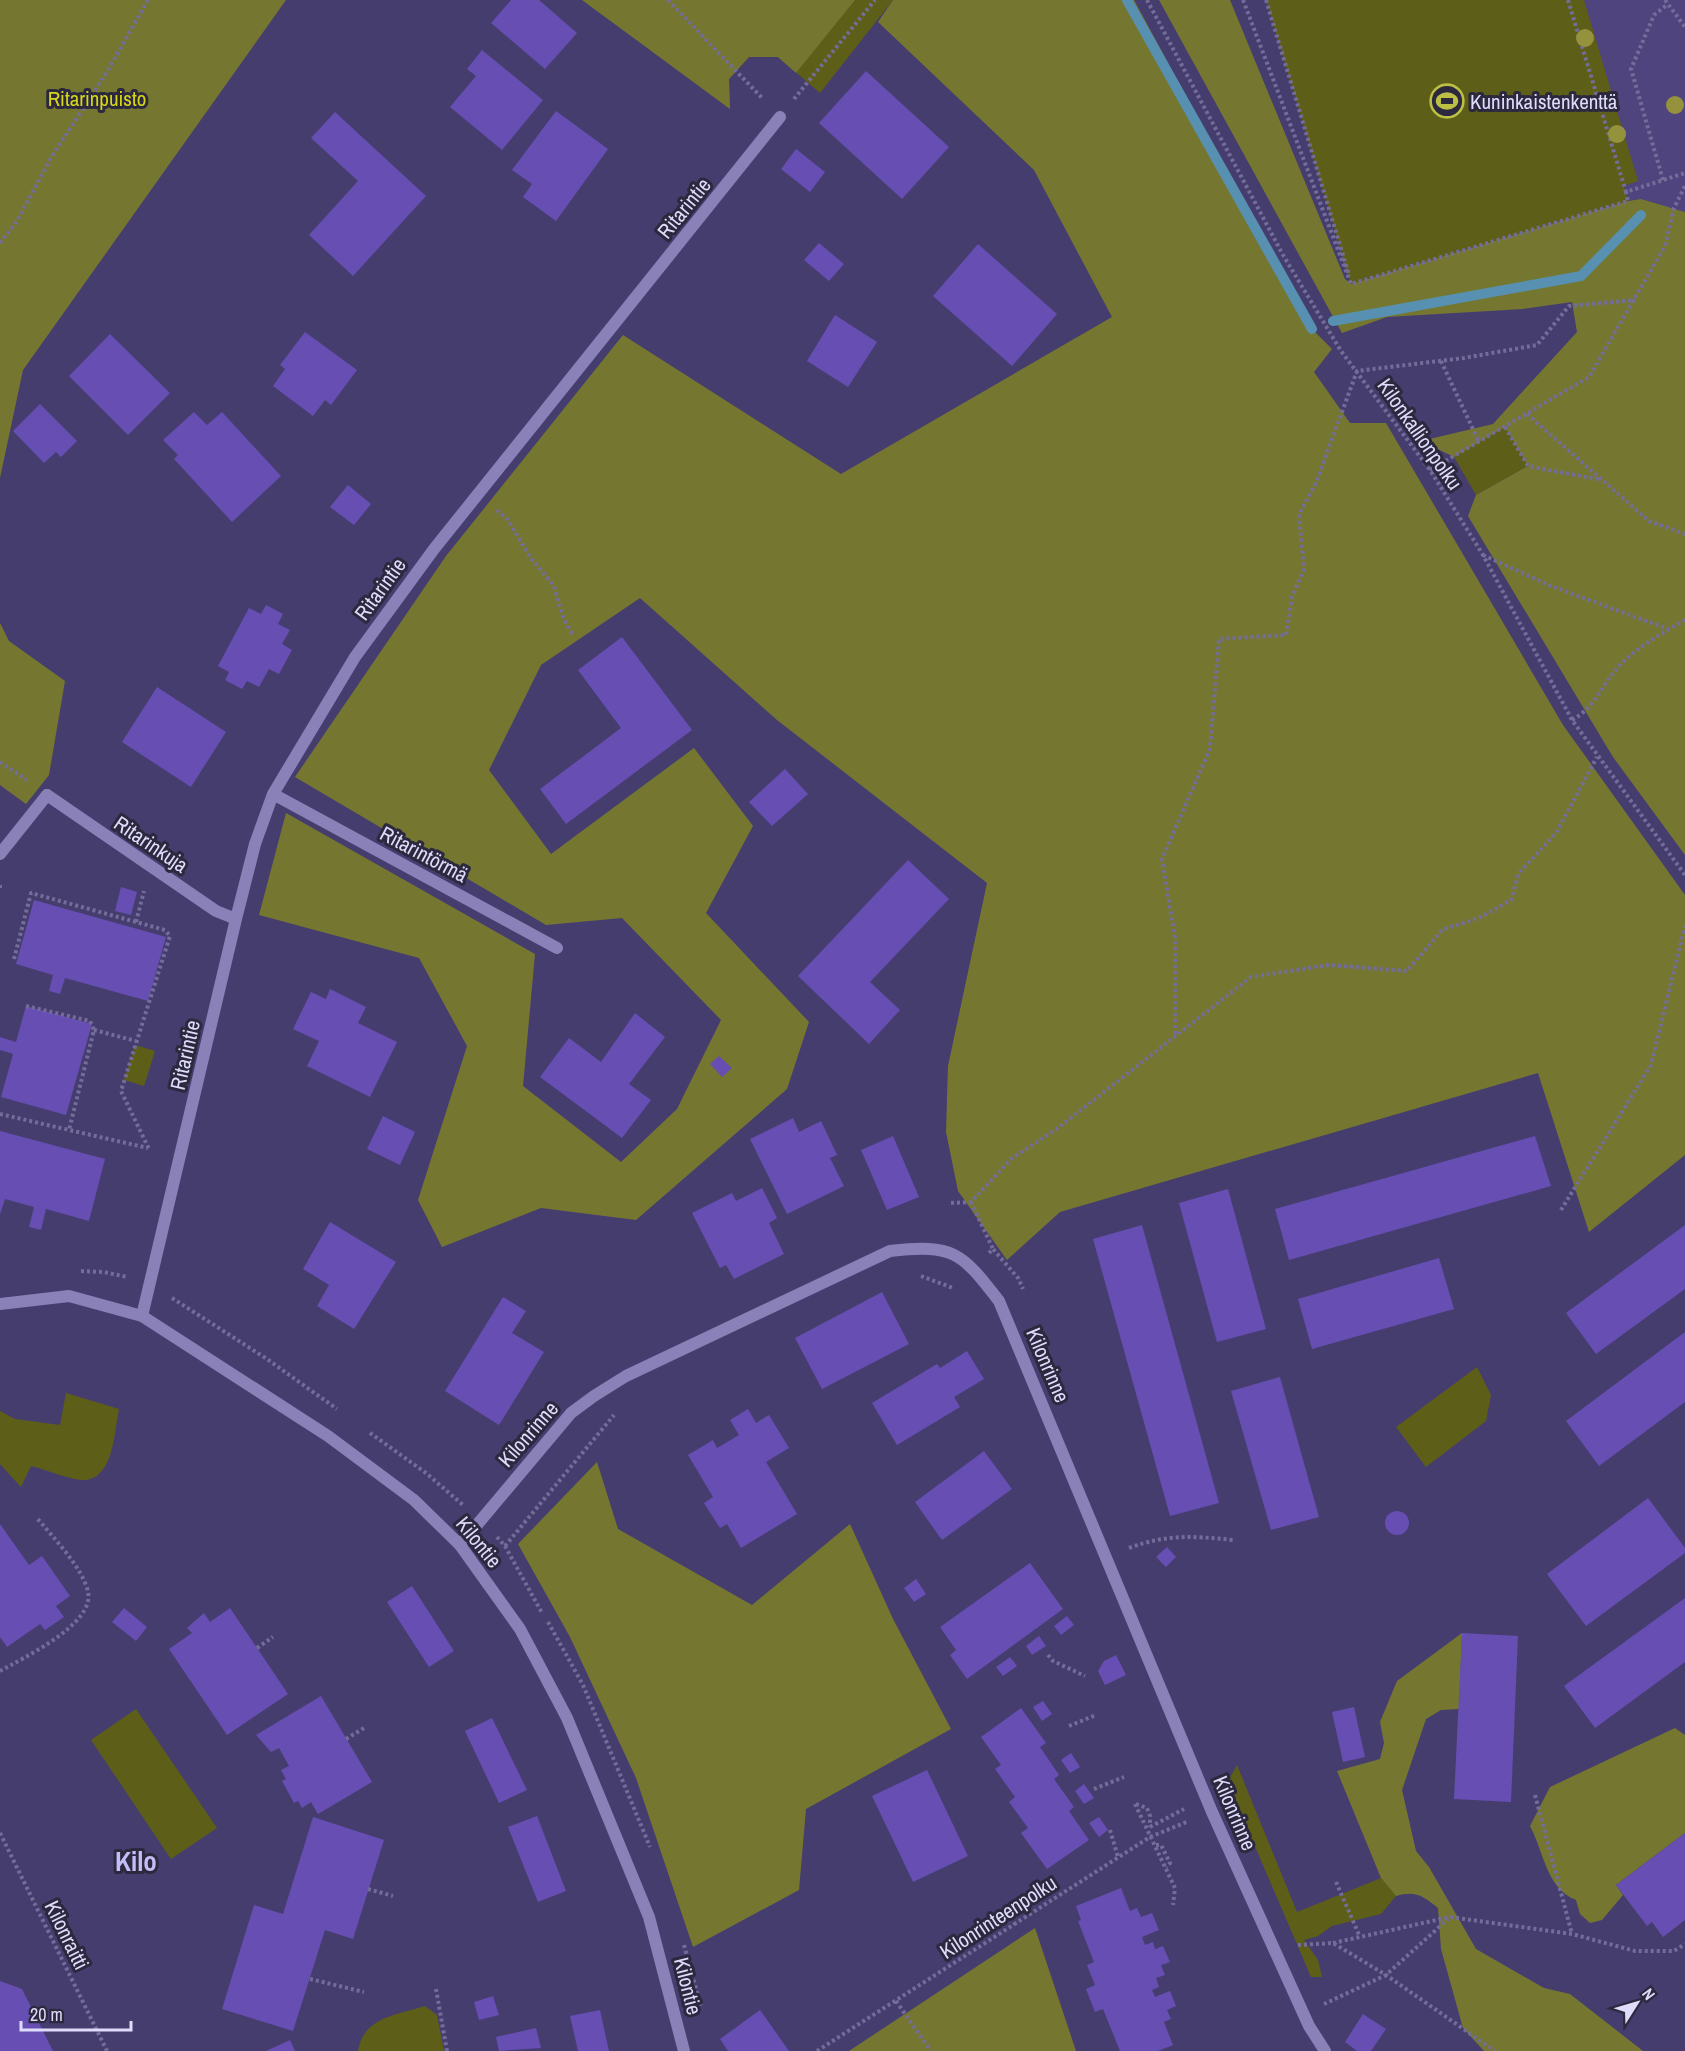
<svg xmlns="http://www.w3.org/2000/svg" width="1685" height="2051" font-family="'Archivo Narrow',sans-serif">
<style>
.built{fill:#4f447d}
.green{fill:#5d5e18}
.forest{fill:#757731}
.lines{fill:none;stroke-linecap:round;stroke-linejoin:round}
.stream{stroke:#5790b1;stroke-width:10}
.building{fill:#664eb3}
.path{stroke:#746d99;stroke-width:4;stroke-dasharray:3 3;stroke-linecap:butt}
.service{stroke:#8981b8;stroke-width:12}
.minor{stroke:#8981b8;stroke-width:12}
.tertiary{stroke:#8981b8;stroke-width:12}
.tree{fill:#95923e}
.labels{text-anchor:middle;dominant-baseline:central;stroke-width:6;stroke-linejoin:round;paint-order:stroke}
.park-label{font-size:21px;fill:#d6d815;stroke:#2c293f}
.poi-label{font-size:21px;fill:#dfdcfb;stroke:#2c293f;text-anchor:start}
.street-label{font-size:21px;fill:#dfdcfb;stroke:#2c293f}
.district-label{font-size:27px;font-weight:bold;fill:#c4bcf7;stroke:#2c293f}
</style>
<rect width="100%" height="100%" fill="#463d6f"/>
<path class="built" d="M 1568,0 L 1685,0 L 1685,212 L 1641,199 L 1628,201 Z"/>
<path class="green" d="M 584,0 L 893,0 L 820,93 L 778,57 L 749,57 L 729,79 L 730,109 Z
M 1266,0 L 1584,0 L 1638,181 L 1624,186 L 1628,201 L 1351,284 Z
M 1505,427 L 1528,466 L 1476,495 L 1454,457 Z
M 135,1045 L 155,1051 L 144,1086 L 124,1080 Z
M 1477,1367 L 1491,1395 L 1486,1421 L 1426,1467 L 1396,1427 Z
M 66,1393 L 119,1409 C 114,1432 114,1482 81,1480 C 65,1478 47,1470 31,1466 L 21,1487 L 0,1464 L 0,1411 L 15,1419 L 60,1425 Z
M 136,1709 L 217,1828 L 171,1859 L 91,1740 Z
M 1237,1765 L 1297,1912 L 1381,1878 L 1396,1896 L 1381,1914 L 1332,1926 L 1318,1936 L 1304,1940 L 1318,1960 L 1322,1977 L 1311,1977 L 1232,1793 L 1228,1781 Z
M 425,2006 L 437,2015 L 444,2051 L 358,2051 C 363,2017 397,2015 425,2006 Z"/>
<path class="forest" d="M 0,0 L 286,0 L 23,370 L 0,478 Z
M 582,0 L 855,0 L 796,73 L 778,57 L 749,57 L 729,79 L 730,109 Z
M 893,0 L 1134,0 L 1312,329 L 1332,349 L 1314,372 L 1350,423 L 1386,423 L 1563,725 L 1685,895 L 1685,1155 L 1589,1232 L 1538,1073 L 1060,1212 L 1007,1260 L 958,1191 L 946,1132 L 948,1066 L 987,883 L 777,720 L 640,598 L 541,665 L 489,770 L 551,854 L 694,748 L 753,826 L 706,913 L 809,1022 L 787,1089 L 636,1220 L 541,1208 L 442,1247 L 418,1200 L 467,1046 L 419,958 L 259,915 L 286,813 L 535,954 L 523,1086 L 621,1162 L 677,1109 L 721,1020 L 622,918 L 546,925 L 295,777 L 446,556 L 623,335 L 841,474 L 1112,317 L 1034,170 L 878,22 Z
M 1159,0 L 1230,0 L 1345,279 L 1351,284 L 1628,201 L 1641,199 L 1685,212 L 1685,855 L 1613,757 L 1468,516 L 1476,495 L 1528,466 L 1505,427 L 1454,457 L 1421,441 L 1493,424 L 1577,332 L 1572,302 L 1523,309 L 1387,317 L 1342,333 Z
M 0,623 L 9,641 L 65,681 L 49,775 L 26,804 L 0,785 Z
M 597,1462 L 618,1529 L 752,1605 L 850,1524 L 893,1619 L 951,1729 L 806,1809 L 799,1890 L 693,1947 L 636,1778 L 570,1637 L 518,1544 Z
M 1462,1633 L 1459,1709 L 1441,1710 L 1426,1719 L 1402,1790 L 1416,1851 L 1429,1867 L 1476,1949 L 1544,1988 L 1570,1994 L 1643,2051 L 1484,2051 L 1463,2028 L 1441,1949 L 1438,1908 C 1424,1896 1415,1890 1396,1896 L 1381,1878 L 1337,1771 L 1380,1759 L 1384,1743 L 1380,1722 L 1397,1681 Z
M 1675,1728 L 1685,1735 L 1685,1833 L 1616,1885 L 1623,1895 L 1602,1920 L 1590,1923 L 1580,1914 L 1576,1900 C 1546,1888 1544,1852 1530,1826 L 1550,1787 Z
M 1035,1928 L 1076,2051 L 849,2051 Z"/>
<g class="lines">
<path class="stream" d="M 1127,0 L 1312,329
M 1333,321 L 1581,276 L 1641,215"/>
</g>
<path class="building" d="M 511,0 L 539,0 L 577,33 L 545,69 L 491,23 Z
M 482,50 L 543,100 L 502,150 L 450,107 L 476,76 L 467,69 Z
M 866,71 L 949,147 L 902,199 L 819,123 Z
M 556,111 L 608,149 L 556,221 L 523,197 L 532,184 L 512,170 Z
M 335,112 L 426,196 L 353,276 L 309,235 L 358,181 L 311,138 Z
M 796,149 L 825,172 L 810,192 L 781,169 Z
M 819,243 L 844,264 L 829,281 L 804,260 Z
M 978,244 L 1057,314 L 1012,366 L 933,296 Z
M 835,315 L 877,342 L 848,387 L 807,361 Z
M 305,332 L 357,370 L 331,405 L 325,400 L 313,416 L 273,386 L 285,369 L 280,365 Z
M 110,334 L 170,393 L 128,435 L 69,376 Z
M 40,404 L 77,441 L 61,457 L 56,452 L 44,463 L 13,431 Z
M 194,412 L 207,425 L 222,412 L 281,476 L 232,522 L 174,459 L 178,455 L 163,440 Z
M 348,485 L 371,504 L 354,525 L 330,507 Z
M 266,605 L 283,614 L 278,624 L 290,630 L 282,644 L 292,650 L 279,674 L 269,669 L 259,687 L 247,681 L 242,689 L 225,680 L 229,672 L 218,666 L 249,608 L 261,614 Z
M 622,637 L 692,730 L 566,824 L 540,789 L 621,728 L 578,670 Z
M 157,687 L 226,732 L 191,787 L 122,742 Z
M 785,769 L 808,794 L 772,826 L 749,802 Z
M 908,860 L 949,899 L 870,982 L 900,1010 L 869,1044 L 798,976 Z
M 121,887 L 137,892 L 131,915 L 115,911 Z
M 34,900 L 166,937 L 148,1001 L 65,978 L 60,994 L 49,991 L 53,975 L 16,964 Z
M 330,989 L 366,1007 L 358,1023 L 397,1042 L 370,1097 L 307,1066 L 319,1041 L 293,1029 L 311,992 L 326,999 Z
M 26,1006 L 92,1024 L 66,1115 L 1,1097 L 13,1054 L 0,1050 L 0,1037 L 16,1042 Z
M 635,1013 L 665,1037 L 629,1084 L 651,1100 L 622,1138 L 540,1077 L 569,1038 L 601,1062 Z
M 719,1056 L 732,1068 L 722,1077 L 710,1064 Z
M 383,1116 L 415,1132 L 400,1165 L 367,1149 Z
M 793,1118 L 799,1132 L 821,1121 L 837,1155 L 830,1158 L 844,1186 L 787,1214 L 750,1139 Z
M 0,1131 L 105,1159 L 89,1221 L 46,1209 L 41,1230 L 29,1227 L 34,1207 L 5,1199 L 0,1214 Z
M 893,1136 L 919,1197 L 887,1210 L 861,1150 Z
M 1535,1136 L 1551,1186 L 1289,1260 L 1275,1209 Z
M 762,1188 L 777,1218 L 769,1223 L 784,1254 L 734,1279 L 726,1265 L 720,1268 L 692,1213 L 732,1193 L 736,1201 Z
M 1228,1189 L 1266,1329 L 1217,1342 L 1179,1203 Z
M 330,1222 L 396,1262 L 354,1329 L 317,1306 L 329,1285 L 303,1269 Z
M 1142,1225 L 1219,1503 L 1170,1516 L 1093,1239 Z
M 1685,1225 L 1685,1289 L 1596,1354 L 1566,1313 Z
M 1439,1258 L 1454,1309 L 1312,1349 L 1298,1299 Z
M 882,1292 L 909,1344 L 822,1389 L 795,1338 Z
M 503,1297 L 526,1311 L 512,1333 L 544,1352 L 499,1425 L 445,1391 Z
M 1685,1332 L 1685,1402 L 1599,1466 L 1566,1421 Z
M 967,1351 L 984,1379 L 954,1397 L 960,1407 L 897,1445 L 872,1403 L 937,1364 L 940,1368 Z
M 1280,1377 L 1319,1517 L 1271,1530 L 1231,1391 Z
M 748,1409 L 756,1423 L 769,1415 L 789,1448 L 766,1462 L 797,1514 L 741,1548 L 727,1524 L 720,1528 L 704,1503 L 713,1497 L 688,1455 L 713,1440 L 717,1448 L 739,1435 L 730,1420 Z
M 984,1451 L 1012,1489 L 942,1540 L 915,1502 Z
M 1648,1498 L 1685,1548 L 1685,1553 L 1586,1626 L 1547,1574 Z
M1385 1523a12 12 0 1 1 24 0a12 12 0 1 1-24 0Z
M 0,1524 L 29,1565 L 42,1556 L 70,1596 L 56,1606 L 64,1617 L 45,1630 L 40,1624 L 7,1647 L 0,1637 Z
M 1167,1547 L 1176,1557 L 1166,1567 L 1156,1557 Z
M 1030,1563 L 1063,1609 L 967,1679 L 950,1655 L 956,1650 L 940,1627 Z
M 916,1579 L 926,1594 L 914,1602 L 904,1588 Z
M 412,1586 L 454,1651 L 429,1667 L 387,1602 Z
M 1685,1598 L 1685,1662 L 1595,1728 L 1564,1686 Z
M 124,1608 L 147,1627 L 136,1641 L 112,1622 Z
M 230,1608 L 288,1694 L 227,1735 L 169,1649 L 192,1633 L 187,1628 L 204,1613 L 210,1622 Z
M 1067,1616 L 1074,1625 L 1061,1635 L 1054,1626 Z
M 1462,1633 L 1518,1636 L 1511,1802 L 1454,1799 Z
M 1039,1636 L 1046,1646 L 1032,1655 L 1026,1646 Z
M 1116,1655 L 1126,1675 L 1105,1685 L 1098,1671 L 1104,1661 Z
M 1010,1657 L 1017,1666 L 1003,1676 L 996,1667 Z
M 321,1696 L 372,1782 L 318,1814 L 311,1802 L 302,1808 L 298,1801 L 294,1803 L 282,1781 L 286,1779 L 281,1770 L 289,1766 L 279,1748 L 271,1752 L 256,1735 Z
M 1043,1701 L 1052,1714 L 1042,1721 L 1033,1707 Z
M 1354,1707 L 1365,1757 L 1343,1762 L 1332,1712 Z
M 1021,1708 L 1046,1743 L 1040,1747 L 1059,1775 L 1054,1779 L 1074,1807 L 1069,1811 L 1089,1840 L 1047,1869 L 1021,1833 L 1028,1828 L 1009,1802 L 1015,1797 L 995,1769 L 1001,1765 L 981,1737 Z
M 492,1718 L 527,1790 L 499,1803 L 465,1731 Z
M 1071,1753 L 1080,1767 L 1070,1773 L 1061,1760 Z
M 927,1770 L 968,1856 L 913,1882 L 872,1796 Z
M 1084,1784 L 1094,1798 L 1084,1804 L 1075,1791 Z
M 537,1816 L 566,1891 L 538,1902 L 508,1827 Z
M 313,1817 L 384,1840 L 353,1939 L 325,1930 L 293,2031 L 222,2009 L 254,1905 L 283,1914 Z
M 1099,1817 L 1108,1830 L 1099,1837 L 1089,1823 Z
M 1685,1833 L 1685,1920 L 1663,1937 L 1652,1922 L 1647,1926 L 1616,1885 Z
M 1121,1888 L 1130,1911 L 1137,1908 L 1141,1917 L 1152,1913 L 1159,1930 L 1142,1937 L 1145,1945 L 1153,1942 L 1155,1949 L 1163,1946 L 1170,1962 L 1161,1965 L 1165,1975 L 1156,1978 L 1159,1987 L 1152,1990 L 1155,1997 L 1170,1991 L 1176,2006 L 1167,2010 L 1171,2019 L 1164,2022 L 1173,2045 L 1158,2051 L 1120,2051 L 1103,2009 L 1095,2012 L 1086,1989 L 1095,1985 L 1087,1965 L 1094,1962 L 1078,1921 L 1081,1920 L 1076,1906 Z
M 0,1981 L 22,1989 L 53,2051 L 0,2051 Z
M 493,1996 L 499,2015 L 479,2020 L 474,2002 Z
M 600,2010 L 609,2051 L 578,2051 L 570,2016 Z
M 760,2010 L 789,2051 L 728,2051 L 720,2039 Z
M 1363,2014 L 1386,2029 L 1371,2051 L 1357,2051 L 1345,2042 Z
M 536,2028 L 541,2048 L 499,2051 L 496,2037 Z
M 290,2040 L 295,2051 L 266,2051 Z"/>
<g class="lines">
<path class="path" d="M 668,0 L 763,99
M 1147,0 L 1283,255 L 1341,351 L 1430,470 L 1483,555 L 1572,720 L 1685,875
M 1243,0 L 1351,284 L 1628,201 L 1626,192 L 1685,173
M 1266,0 L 1349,275
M 1568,0 L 1626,192
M 1665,0 L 1685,27
M 794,99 L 875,0
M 1663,180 L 1631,69 L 1654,15 L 1668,4
M 0,243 L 17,221 L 52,156 L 107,72 L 148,0
M 1441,361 L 1479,442
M 1527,414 L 1649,521 L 1685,534
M 1505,427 L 1528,466 L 1601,480
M 1430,470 L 1589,377 L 1665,246 L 1674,208 L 1685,186
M 497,510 L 508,520 L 530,557 L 554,586 L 563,617 L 573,636
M 1483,555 L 1551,586 L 1668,629
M 1572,720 C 1596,707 1602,684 1620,665 C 1637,647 1664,632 1685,620
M 0,762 L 27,780
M 0,885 L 0,889
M 136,922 L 144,891
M 14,959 L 31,893 L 165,930 L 170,936 L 121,1091 L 149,1149
M 26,1006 L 90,1021 L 94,1030 L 69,1130 L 148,1148
M 94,1030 L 136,1041
M 1175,1034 L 1175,938 L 1162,859 L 1210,749 L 1219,639 L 1286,635 L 1292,597 L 1304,569 L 1299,514 L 1316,483 L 1357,371 L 1464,358 L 1537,345 L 1569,306 L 1635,300
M 0,1114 L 69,1130
M 971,1202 L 993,1249
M 951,1203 L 971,1202 L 1011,1159 L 1058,1128 L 1251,977 L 1329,965 L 1407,971 L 1442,930 L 1481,917 L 1511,900 L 1519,873 L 1556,833 L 1597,757
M 1561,1210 L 1651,1065 L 1685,926
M 989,1253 L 993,1249 L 1018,1278 L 1023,1289
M 81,1271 L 104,1272 L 127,1277
M 921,1276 L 953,1288
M 172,1298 L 267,1359 L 337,1409
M 370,1433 L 426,1473 L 463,1505
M 497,1537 L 505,1546 L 542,1613
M 505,1546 L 614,1415
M 1129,1548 C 1167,1534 1193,1536 1233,1540
M 548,1622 L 583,1685 L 650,1847
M 257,1648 L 273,1637
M 1048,1655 L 1053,1661 L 1085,1676
M 0,1671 C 23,1658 95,1624 88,1592 C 83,1568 52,1536 36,1517
M 1069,1726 L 1096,1715
M 346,1739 L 364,1728
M 1094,1789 L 1124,1777
M 1535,1795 L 1572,1934
M 1135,1804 L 1175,1888 L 1173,1905
M 1136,1804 L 1147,1808 L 1150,1816 L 1150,1827
M 1150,1827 L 1184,1809
M 1110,1830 L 1118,1857
M 0,1833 L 107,2051
M 1156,1845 L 1161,1845 L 1170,1863 L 1166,1867
M 1336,1882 L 1360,1937
M 368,1889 L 393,1896
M 1008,1912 L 1015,1924
M 1333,1943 L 1450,1917 L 1572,1934 L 1635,1951 L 1674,1951 L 1685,1944
M 684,1945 L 701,2007
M 1298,1945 L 1333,1943 L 1386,1975 L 1495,2051
M 310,1979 L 364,1992
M 436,1989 L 447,2051
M 896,2001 L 931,2051
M 1324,2004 L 1386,1975 L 1448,1919
M 817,2051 L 1150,1837 L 1189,1821"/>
<path class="service" d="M 0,854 L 47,795"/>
<path class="minor" d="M 273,794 L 557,948
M 47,795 L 216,911 L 236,919
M 142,1316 L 236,919 L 255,844 L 273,794 L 355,657 L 434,549 L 780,117
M 460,1545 L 571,1413 L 594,1396 L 626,1376 L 890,1251 C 954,1244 961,1252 999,1301 L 1212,1812 L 1309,2026 L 1325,2051"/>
<path class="tertiary" d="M 0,1304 L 69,1296 L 142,1316 L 328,1436 L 414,1500 L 460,1545 L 520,1629 L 567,1718 L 649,1917 L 684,2051"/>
</g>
<g class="tree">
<circle cx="1585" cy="38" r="9"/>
<circle cx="1606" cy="102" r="9"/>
<circle cx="1675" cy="105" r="9"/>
<circle cx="1617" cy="134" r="9"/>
</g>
<defs>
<symbol id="stadium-ring" viewBox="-11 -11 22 22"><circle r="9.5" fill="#2c293f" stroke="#bcbf43" stroke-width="1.5"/><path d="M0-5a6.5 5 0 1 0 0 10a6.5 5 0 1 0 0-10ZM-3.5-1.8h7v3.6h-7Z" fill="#bcbf43"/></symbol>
</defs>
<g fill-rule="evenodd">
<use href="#stadium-ring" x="1428" y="82" width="38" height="38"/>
</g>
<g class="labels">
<g class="park-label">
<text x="97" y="98">Ritarinpuisto</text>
</g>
<g class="poi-label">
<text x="1470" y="101">Kuninkaistenkenttä</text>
</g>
<g class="street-label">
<text transform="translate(684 208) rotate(-51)">Ritarintie</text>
<text transform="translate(1420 434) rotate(55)">Kilonkallionpolku</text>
<text transform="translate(380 589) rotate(-54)">Ritarintie</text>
<text transform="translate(151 844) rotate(34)">Ritarinkuja</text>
<text transform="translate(424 854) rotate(28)">Ritarintörmä</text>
<text transform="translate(185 1055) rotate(-77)">Ritarintie</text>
<text transform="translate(1048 1365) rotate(67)">Kilonrinne</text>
<text transform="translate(528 1434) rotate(-49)">Kilonrinne</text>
<text transform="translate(479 1542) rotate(51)">Kilontie</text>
<text transform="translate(1235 1813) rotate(67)">Kilonrinne</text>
<text transform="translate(998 1917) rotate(-33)">Kilonrinteenpolku</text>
<text transform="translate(67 1935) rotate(64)">Kilonraitti</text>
<text transform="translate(688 1986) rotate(76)">Kilontie</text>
</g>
<g class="district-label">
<text x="136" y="1861">Kilo</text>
</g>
</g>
<g transform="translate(1637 2003) rotate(53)" stroke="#2c293f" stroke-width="4.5" paint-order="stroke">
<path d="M0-4.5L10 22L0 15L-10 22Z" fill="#dfdcfb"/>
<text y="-9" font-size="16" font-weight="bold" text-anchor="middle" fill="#dfdcfb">N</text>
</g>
<path d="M21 2021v9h110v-9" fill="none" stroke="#dfdcfb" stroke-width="3"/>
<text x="30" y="2021" font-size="18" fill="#dfdcfb" stroke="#2c293f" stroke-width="4.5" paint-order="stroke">20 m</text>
</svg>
